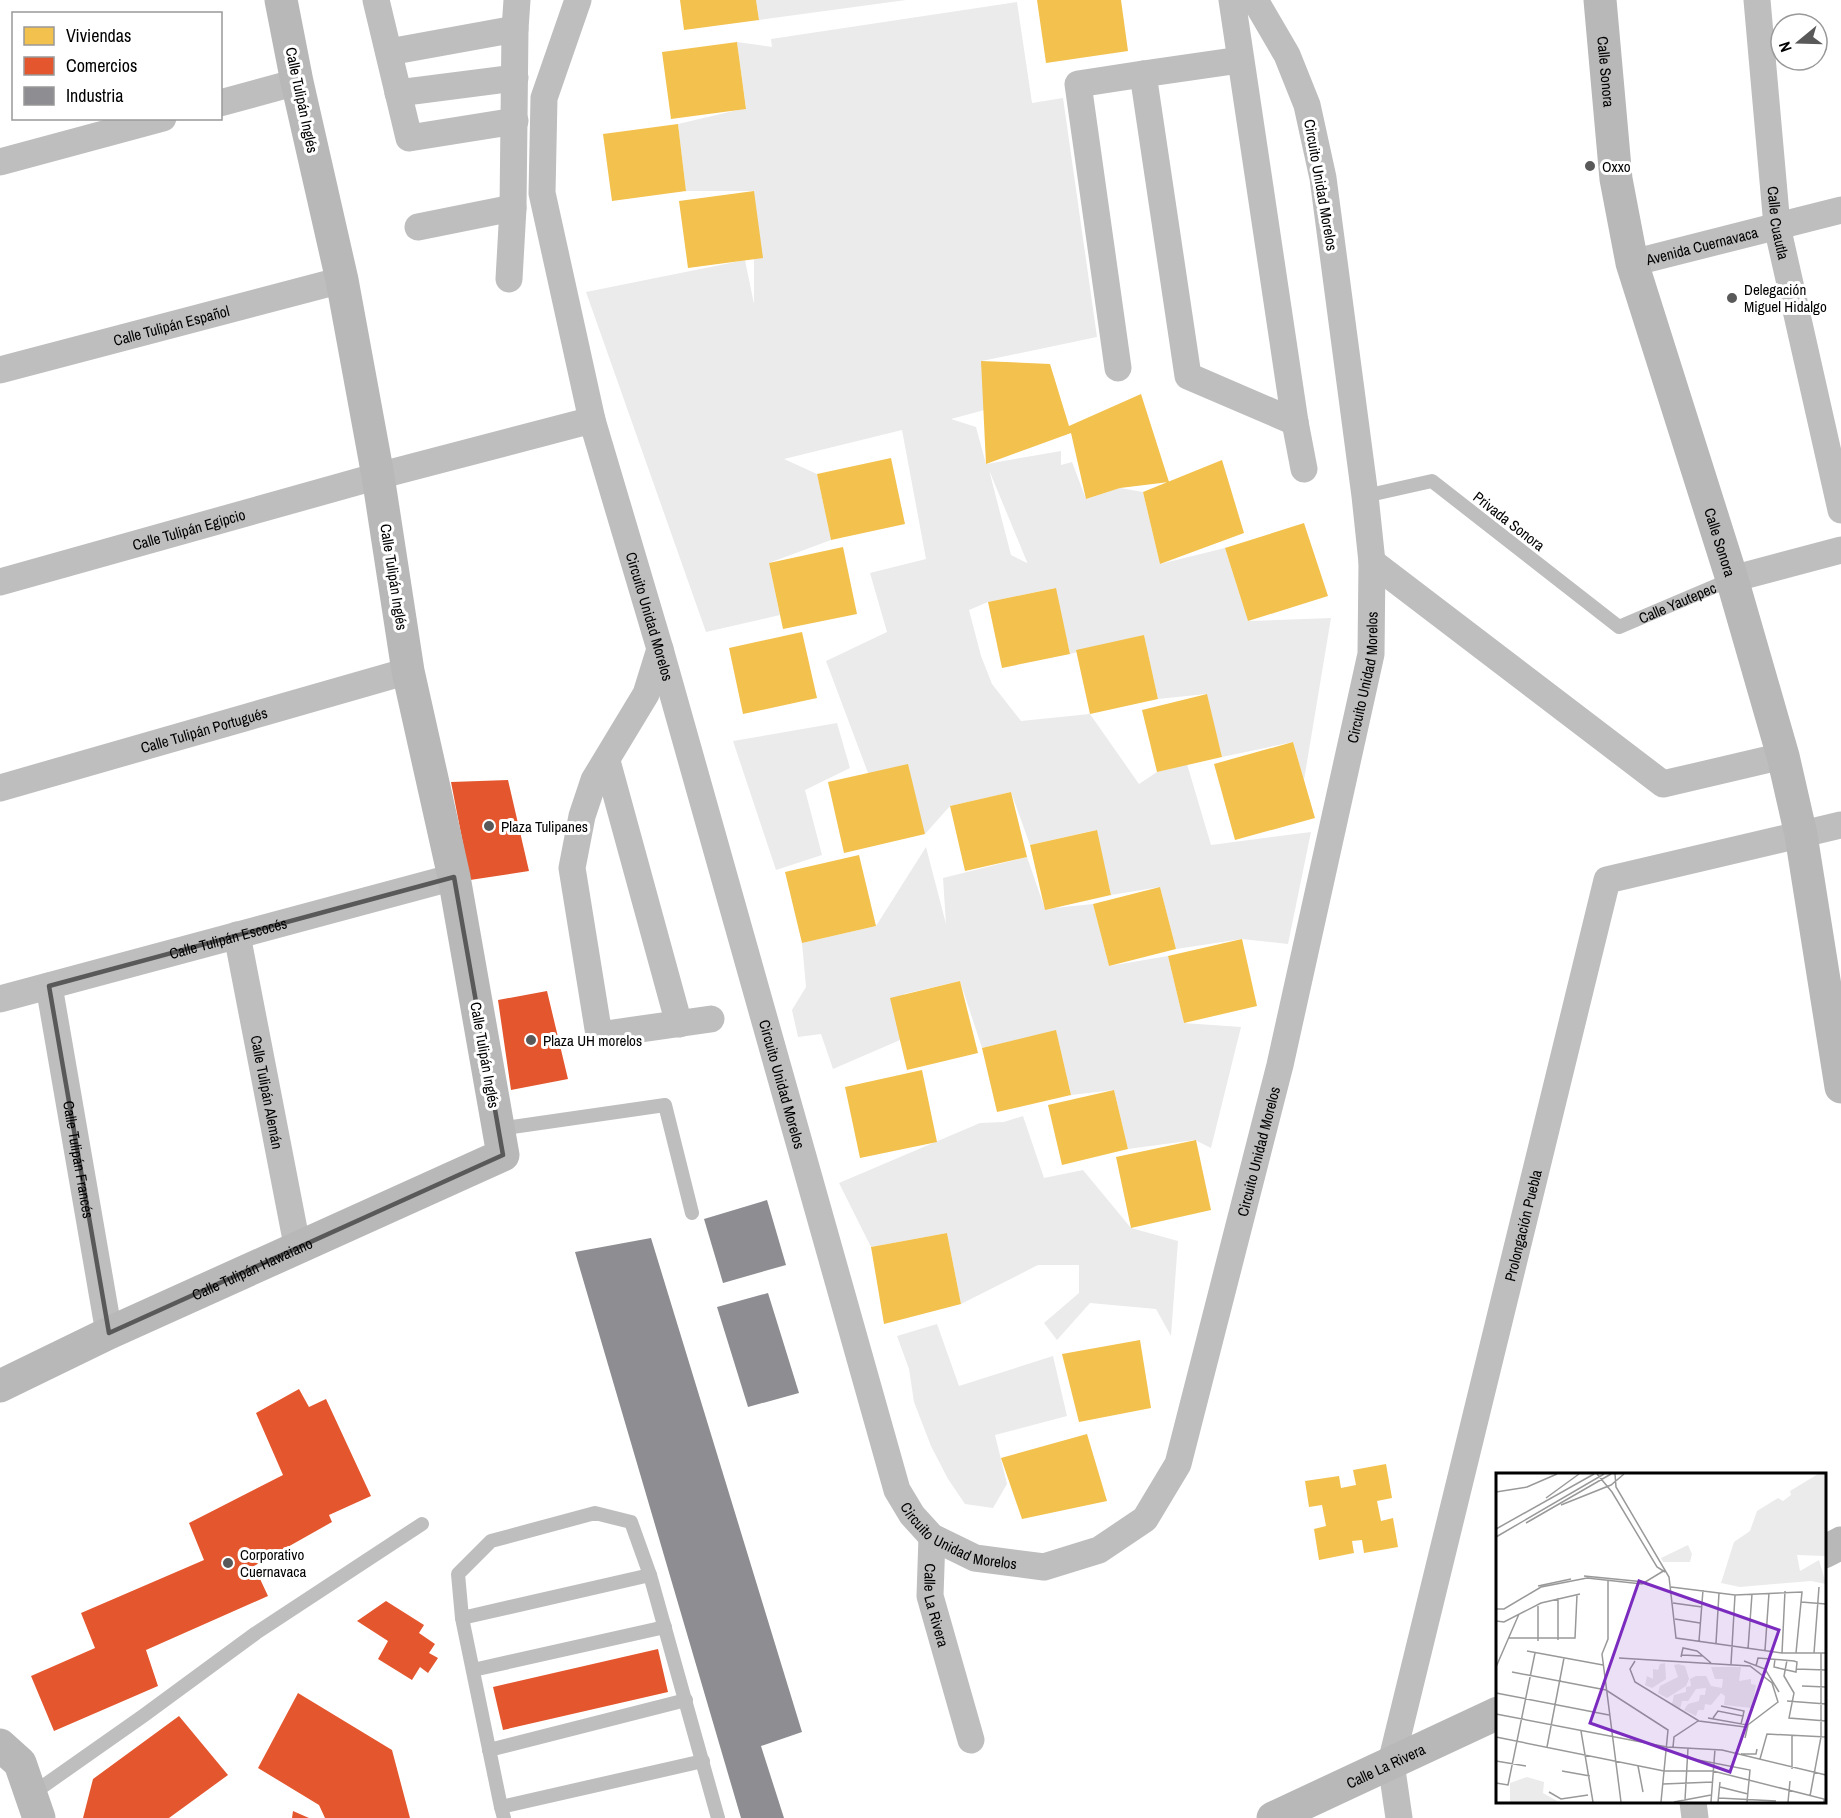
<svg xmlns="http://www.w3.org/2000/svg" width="1841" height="1818" font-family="'Archivo Narrow',sans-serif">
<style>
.green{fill:#ebebeb;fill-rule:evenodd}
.homes{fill:#f2c14e}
.shops{fill:#e4572e}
.industry{fill:#8d8d92}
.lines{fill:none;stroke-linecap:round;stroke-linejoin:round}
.lane{stroke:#bebebe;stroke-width:14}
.street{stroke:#bebebe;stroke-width:27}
.secondary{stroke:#b8b8b8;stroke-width:33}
.marked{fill:none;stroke:#595959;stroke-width:4.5;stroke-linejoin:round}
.poi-dot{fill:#595959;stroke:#fff;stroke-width:2}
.labels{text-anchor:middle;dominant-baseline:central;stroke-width:6;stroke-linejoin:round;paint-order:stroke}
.street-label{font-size:15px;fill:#000;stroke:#fff}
.poi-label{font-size:15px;fill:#000;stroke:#fff;text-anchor:start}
.inset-road{fill:none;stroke:#999;stroke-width:1.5}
.view{fill:#7b2cbf;fill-opacity:0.15;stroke:#7b2cbf;stroke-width:3}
.inset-edge{fill:none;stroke:#000;stroke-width:3}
</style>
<rect width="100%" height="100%" fill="#fff"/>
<path class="green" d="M 756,0 L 906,0 L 759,20 Z
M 1017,2 L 1032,103 L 1063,98 L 1097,337 L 982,361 L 988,409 L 951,419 L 976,427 L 986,464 L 1061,451 L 1061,465 L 1072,462 L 1086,499 L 1120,488 L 1143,492 L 1160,564 L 1225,548 L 1248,621 L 1331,618 L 1304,780 L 1293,742 L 1222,757 L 1206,694 L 1158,699 L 1144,635 L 1070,654 L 1055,588 L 988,602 L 969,610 L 981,656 L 992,684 L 1021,721 L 1090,714 L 1139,784 L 1157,772 L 1187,764 L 1211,845 L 1311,832 L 1288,944 L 1242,939 L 1176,949 L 1160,887 L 1111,895 L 1096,830 L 1030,845 L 1011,792 L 950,806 L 925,834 L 868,773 L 826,661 L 887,632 L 870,573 L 926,559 L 902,430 L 784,459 L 817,474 L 831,540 L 769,563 L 780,615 L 706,632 L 586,292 L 745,260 L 754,304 L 754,191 L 686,191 L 678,124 L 746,108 L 737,42 L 772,47 L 771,39 ZM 989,470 L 1027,562 L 1027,563 L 1011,555 Z
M 837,723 L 850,768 L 805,790 L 822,855 L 776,870 L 733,741 Z
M 926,847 L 946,924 L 943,878 L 1027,857 L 1045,909 L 1093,904 L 1109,966 L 1168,956 L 1184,1023 L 1241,1027 L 1211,1148 L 1195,1140 L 1128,1149 L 1114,1090 L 1071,1095 L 1056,1031 L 982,1048 L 960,981 L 904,994 L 900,1040 L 833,1069 L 821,1034 L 798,1037 L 792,1010 L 806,987 L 802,943 L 876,926 Z
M 1023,1116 L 1044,1178 L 1083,1170 L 1131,1228 L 1178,1241 L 1171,1336 L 1156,1309 L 1090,1303 L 1057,1340 L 1044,1323 L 1079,1293 L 1079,1265 L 1038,1265 L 961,1304 L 947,1233 L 871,1247 L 839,1183 L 980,1123 L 1004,1122 Z
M 937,1324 L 959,1386 L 1053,1356 L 1067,1416 L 995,1435 L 1007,1484 L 993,1508 L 965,1504 L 948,1479 L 931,1446 L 914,1402 L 909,1369 L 897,1336 Z"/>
<path class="homes" d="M 680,0 L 756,0 L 759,20 L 684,30 Z
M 1037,0 L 1121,0 L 1128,51 L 1046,63 Z
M 737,42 L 746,109 L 671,119 L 662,52 Z
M 678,124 L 686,191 L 612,201 L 603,134 Z
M 754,191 L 763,258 L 688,268 L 679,201 Z
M 981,361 L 1050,364 L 1069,426 L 1141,394 L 1169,482 L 1120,488 L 1086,499 L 1071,433 L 986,464 Z
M 891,458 L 905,524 L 831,540 L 817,474 Z
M 1222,460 L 1244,533 L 1160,564 L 1143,492 Z
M 1304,523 L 1328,596 L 1248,621 L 1225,548 Z
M 843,547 L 857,614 L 783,629 L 769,563 Z
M 1056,588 L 1070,654 L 1002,668 L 988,602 Z
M 802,632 L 817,698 L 743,714 L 729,648 Z
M 1144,635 L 1158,699 L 1090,714 L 1076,650 Z
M 1207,694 L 1222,757 L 1157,772 L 1142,710 Z
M 1293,742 L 1315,818 L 1235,840 L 1214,764 Z
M 908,764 L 925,834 L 844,853 L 828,782 Z
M 1011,792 L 1027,857 L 965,871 L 950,806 Z
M 1097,830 L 1111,895 L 1045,910 L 1030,845 Z
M 859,855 L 876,926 L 802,943 L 785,872 Z
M 1160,887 L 1176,949 L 1109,966 L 1093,904 Z
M 1242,939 L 1257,1006 L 1184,1023 L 1168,956 Z
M 960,981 L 978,1053 L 907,1070 L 890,998 Z
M 1056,1030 L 1071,1095 L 997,1112 L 982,1048 Z
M 922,1070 L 937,1142 L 860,1158 L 845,1087 Z
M 1114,1090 L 1128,1149 L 1062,1165 L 1048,1105 Z
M 1196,1140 L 1211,1210 L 1131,1228 L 1116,1157 Z
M 947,1233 L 961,1304 L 884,1324 L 871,1247 Z
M 1140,1340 L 1151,1408 L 1079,1422 L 1062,1354 Z
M 1087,1434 L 1107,1501 L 1022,1519 L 1001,1458 Z
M 1386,1464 L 1392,1498 L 1377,1501 L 1381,1521 L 1393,1518 L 1398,1547 L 1364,1553 L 1362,1540 L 1352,1541 L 1354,1553 L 1319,1560 L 1314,1529 L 1326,1526 L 1322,1505 L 1309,1507 L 1305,1481 L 1339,1476 L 1341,1488 L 1356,1485 L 1353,1470 Z"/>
<path class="shops" d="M 508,780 L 529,871 L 470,880 L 451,782 Z
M 547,991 L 568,1079 L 511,1090 L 498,1000 Z
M 299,1389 L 309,1407 L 326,1399 L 371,1496 L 329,1515 L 332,1522 L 254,1566 L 268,1596 L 146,1650 L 158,1686 L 54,1731 L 31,1676 L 95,1648 L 81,1613 L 204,1560 L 189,1523 L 283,1475 L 256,1413 Z
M 386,1601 L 424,1625 L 419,1633 L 435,1644 L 429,1653 L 438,1658 L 428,1673 L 420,1667 L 412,1680 L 378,1659 L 388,1641 L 357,1621 Z
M 658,1649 L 668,1692 L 503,1730 L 493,1687 Z
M 298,1693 L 392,1750 L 410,1818 L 325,1818 L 319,1805 L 258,1768 Z
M 179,1716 L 228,1775 L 169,1818 L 83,1818 L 93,1779 Z
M 293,1811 L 309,1818 L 292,1818 Z"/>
<path class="industry" d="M 767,1200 L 786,1265 L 723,1283 L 704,1219 Z
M 651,1238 L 802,1732 L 761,1746 L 784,1818 L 741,1818 L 575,1252 Z
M 768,1293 L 799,1393 L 748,1407 L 717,1307 Z"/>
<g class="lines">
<g class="lane">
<path id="s1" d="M 1365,496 L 1432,481 L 1619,627 L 1732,579"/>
<path d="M 498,1129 L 665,1105 L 692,1213"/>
<path d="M 462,1618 L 650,1575"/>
<path d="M 473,1670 L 665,1627"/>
<path d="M 489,1750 L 686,1700"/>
<path d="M 32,1794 L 143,1716 L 256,1633 L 422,1524"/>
<path d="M 501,1807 L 462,1618 L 458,1574 L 491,1541 L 595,1513 L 631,1522 L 650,1575 L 718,1818"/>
<path d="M 504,1818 L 501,1807 L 703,1761"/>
</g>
<g class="street">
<path d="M 376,0 L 409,138 L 515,121"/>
<path id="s2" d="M 578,0 L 544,98 L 542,193 L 592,420 L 660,649 L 897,1490 L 912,1515 L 932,1537 L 975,1558 L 1044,1567 L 1099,1550 L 1145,1519 L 1178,1464 L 1280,1065 L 1371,654 L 1372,562 L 1365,496 L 1323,178 L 1307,105 L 1287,55 L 1259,7 L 1252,0"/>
<path d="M 1232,0 L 1295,422 L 1304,469"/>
<path id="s3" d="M 1757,0 L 1777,226 L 1841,510"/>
<path d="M 389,52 L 515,29"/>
<path d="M 1240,60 L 1143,74 L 1188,376 L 1295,422"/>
<path d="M 398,93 L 515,78"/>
<path d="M 220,103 L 297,82"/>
<path d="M 0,162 L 163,118"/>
<path d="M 418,227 L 513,208"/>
<path id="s4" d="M 1632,263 L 1841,210"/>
<path d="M 509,279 L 513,208 L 515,29 L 517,0"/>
<path d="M 1118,368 L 1078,84 L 1143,74"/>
<path id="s5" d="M 0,370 L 342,280"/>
<path d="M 1372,562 L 1663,784 L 1783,756"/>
<path d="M 1732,579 L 1841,550"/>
<path id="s6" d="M 0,582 L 378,476 L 592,420"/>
<path d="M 660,649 L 646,694 L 594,780 L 582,816 L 572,868 L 599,1035 L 711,1019"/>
<path d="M 607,761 L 679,1024"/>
<path id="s7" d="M 0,788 L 408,671"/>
<path id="s8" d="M 237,935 L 298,1250"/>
<path id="s9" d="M 49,986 L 109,1333"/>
<path id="s10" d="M 0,999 L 454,877"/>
<path id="s11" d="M 932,1537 L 930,1596 L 971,1740"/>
<path d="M 1693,1802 L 1695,1818"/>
<path id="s12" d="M 1399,1818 L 1391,1763 L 1607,880 L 1841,825"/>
</g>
<g class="secondary">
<path id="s13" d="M 1600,0 L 1616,179 L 1632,263 L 1732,579 L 1783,756 L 1801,835 L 1841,1087"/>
<path id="s14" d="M 0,1386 L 109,1333 L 503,1155 L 454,877 L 408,671 L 378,476 L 342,280 L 297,82 L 281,0"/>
<path d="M 1824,1552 L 1841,1543"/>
<path d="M 0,1745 L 20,1763 L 39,1818"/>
<path id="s15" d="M 1273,1818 L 1498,1713"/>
</g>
</g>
<path class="marked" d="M 454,877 L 503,1155 L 109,1333 L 49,986 Z"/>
<g class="poi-dot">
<circle cx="1590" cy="166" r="6"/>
<circle cx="1732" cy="298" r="6"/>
<circle cx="489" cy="826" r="6"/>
<circle cx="531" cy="1040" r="6"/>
<circle cx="228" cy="1563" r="6"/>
</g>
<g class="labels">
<g class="street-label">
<text stroke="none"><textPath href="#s13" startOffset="72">Calle Sonora</textPath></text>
<text transform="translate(302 100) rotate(78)">Calle Tulipán Inglés</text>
<text transform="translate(1321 185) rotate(80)">Circuito Unidad Morelos</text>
<text stroke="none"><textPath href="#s3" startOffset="224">Calle Cuautla</textPath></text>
<text stroke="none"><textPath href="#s4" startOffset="72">Avenida Cuernavaca</textPath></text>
<text stroke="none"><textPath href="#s5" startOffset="177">Calle Tulipán Español</textPath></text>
<text transform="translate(1509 521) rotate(38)">Privada Sonora</text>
<text stroke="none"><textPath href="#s6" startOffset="196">Calle Tulipán Egipcio</textPath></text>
<text stroke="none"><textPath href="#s13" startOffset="558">Calle Sonora</textPath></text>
<text transform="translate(394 577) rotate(81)">Calle Tulipán Inglés</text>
<text stroke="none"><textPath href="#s1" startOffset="369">Calle Yautepec</textPath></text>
<text stroke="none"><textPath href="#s2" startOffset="636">Circuito Unidad Morelos</textPath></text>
<text stroke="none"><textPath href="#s2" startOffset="2706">Circuito Unidad Morelos</textPath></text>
<text stroke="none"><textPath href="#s7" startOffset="212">Calle Tulipán Portugués</textPath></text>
<text stroke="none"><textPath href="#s10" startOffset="236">Calle Tulipán Escocés</textPath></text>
<text transform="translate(485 1055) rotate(80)">Calle Tulipán Inglés</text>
<text stroke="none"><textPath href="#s2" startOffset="1122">Circuito Unidad Morelos</textPath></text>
<text stroke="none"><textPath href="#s8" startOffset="160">Calle Tulipán Alemán</textPath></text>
<text stroke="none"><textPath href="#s2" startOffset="2220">Circuito Unidad Morelos</textPath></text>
<text stroke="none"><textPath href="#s9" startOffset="176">Calle Tulipán Francés</textPath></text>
<text stroke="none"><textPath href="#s12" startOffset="609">Prolongación Puebla</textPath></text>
<text stroke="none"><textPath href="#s14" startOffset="278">Calle Tulipán Hawaiano</textPath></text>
<text stroke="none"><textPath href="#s2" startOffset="1626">Circuito Unidad Morelos</textPath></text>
<text stroke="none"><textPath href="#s11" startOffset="69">Calle La Rivera</textPath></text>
<text stroke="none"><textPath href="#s15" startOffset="124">Calle La Rivera</textPath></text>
</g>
<g class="poi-label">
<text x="1602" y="166">Oxxo</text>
<text x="1744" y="289">Delegación<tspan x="1744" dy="17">Miguel Hidalgo</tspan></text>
<text x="501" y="826">Plaza Tulipanes</text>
<text x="543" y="1040">Plaza UH morelos</text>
<text x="240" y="1554">Corporativo<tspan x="240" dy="17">Cuernavaca</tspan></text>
</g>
</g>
<g transform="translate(1496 1473)">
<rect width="330" height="330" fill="#fff"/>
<path d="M 322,1 L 330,1 L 330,83 L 301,82 L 304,98 L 323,87 L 330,111 L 315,108 L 244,114 L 225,110 L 238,69 L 254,58 L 261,38 L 282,25 L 287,28 L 295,22 L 294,18 ZM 192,72 L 196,81 L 194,89 L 167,89 L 165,85 ZM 169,190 L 170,206 L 156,215 L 149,212 L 151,203 L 157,206 L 157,196 L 162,197 L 164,191 ZM 182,191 L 189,193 L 193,206 L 190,213 L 171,225 L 162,220 L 164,213 L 182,204 L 178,192 ZM 215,194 L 245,194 L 243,208 L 255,206 L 255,211 L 260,212 L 256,235 L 228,232 L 229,223 L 225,220 L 215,232 L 209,231 L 208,237 L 202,237 L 200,243 L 188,237 L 192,231 L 203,228 L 204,222 L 209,222 L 210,215 L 200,216 L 192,228 L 186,228 L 184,236 L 176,231 L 178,222 L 190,219 L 190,214 L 195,213 L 194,206 L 200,203 L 210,203 L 215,213 L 226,215 L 227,206 L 219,206 ZM 31,304 L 48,309 L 47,320 L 63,329 L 14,329 L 14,310 Z" fill="#ebebeb"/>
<path class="inset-road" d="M 101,1 L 116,19 L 161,94 L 169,99M 119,1 L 120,14 L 173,104 L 180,165 L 286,180 L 330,180M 0,19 L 31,14 L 61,1M 50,25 L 83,1M 65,32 L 115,12 L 128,1M 30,50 L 115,1M 0,56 L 98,1M 0,64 L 108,1M 88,103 L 149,109M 112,107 L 112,166 L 106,181 L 125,329M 42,113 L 75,106M 175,114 L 239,122 L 306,119 L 300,180M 62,125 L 62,167M 305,129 L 330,131M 177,130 L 206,134M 42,131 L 42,168M 0,136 L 8,136 L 45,114 L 91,105 L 146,111 L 169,97M 179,146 L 204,150M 0,148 L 8,149 L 45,130 L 84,121M 13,165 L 79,165 L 81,122M 203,168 L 207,117M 220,170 L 223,120M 252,176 L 256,121M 269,177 L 273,120M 31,178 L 107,192M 286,180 L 289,118M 318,180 L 323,114M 186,182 L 207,183M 185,184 L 187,175 L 201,178 L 215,190M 123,185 L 254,193 L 276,210 L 282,229 L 249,254 L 203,248 L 139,209 L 134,196 L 139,188M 291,187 L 288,203 L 298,220 L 293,245 L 330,248M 248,188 L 269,196 L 283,219M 235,191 L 239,122M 260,193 L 262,185 L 287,187 L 298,188 L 301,189 L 300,199 L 278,194 L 279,186M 0,194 L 23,141M 300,196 L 330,197M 16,199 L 110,217 L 172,257 L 165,329M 306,213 L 330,214M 0,220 L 113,242M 291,228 L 330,231M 225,233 L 248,238 L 247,243M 0,241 L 171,274 L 226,277 L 330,302M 212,245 L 252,252 L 249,265M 217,245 L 222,238 L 247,243 L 245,251M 85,258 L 97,329M 296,263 L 296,296M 0,264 L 168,298 L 217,298 L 328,326 L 328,329M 51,274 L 68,185M 177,274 L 178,264 L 202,248M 245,281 L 260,281 L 261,276M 192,285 L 254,297 L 251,329M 264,286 L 271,261 L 330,264M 0,288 L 30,293M 142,293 L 147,319M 66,298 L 94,303M 0,310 L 12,312 L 39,180M 167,311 L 217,309M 224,314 L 252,321M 53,319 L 65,326 L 92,322M 314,323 L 325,264 L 325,180M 223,325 L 280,328M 189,327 L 192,275M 178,329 L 215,322M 215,329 L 219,276M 222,329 L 224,309M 292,329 L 294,308"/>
<path class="view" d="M 143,108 L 283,157 L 234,299 L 94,250 Z"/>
<rect width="330" height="330" class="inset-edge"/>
</g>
<rect x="12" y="12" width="210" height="108" fill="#ffffff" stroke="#999999" stroke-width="1.5"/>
<rect x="24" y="27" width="30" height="18" fill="#f2c14e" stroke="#999999" stroke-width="1.5"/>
<text x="66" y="42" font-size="18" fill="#000000">Viviendas</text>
<rect x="24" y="57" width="30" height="18" fill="#e4572e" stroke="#999999" stroke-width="1.5"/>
<text x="66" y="72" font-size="18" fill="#000000">Comercios</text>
<rect x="24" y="87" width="30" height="18" fill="#8d8d92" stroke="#999999" stroke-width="1.5"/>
<text x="66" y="102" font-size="18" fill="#000000">Industria</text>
<g transform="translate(1799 42) rotate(251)"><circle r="28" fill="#ffffff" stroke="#999999" stroke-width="1.5"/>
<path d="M0-4.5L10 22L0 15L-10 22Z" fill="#595959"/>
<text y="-9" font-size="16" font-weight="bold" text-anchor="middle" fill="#000000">N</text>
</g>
</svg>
